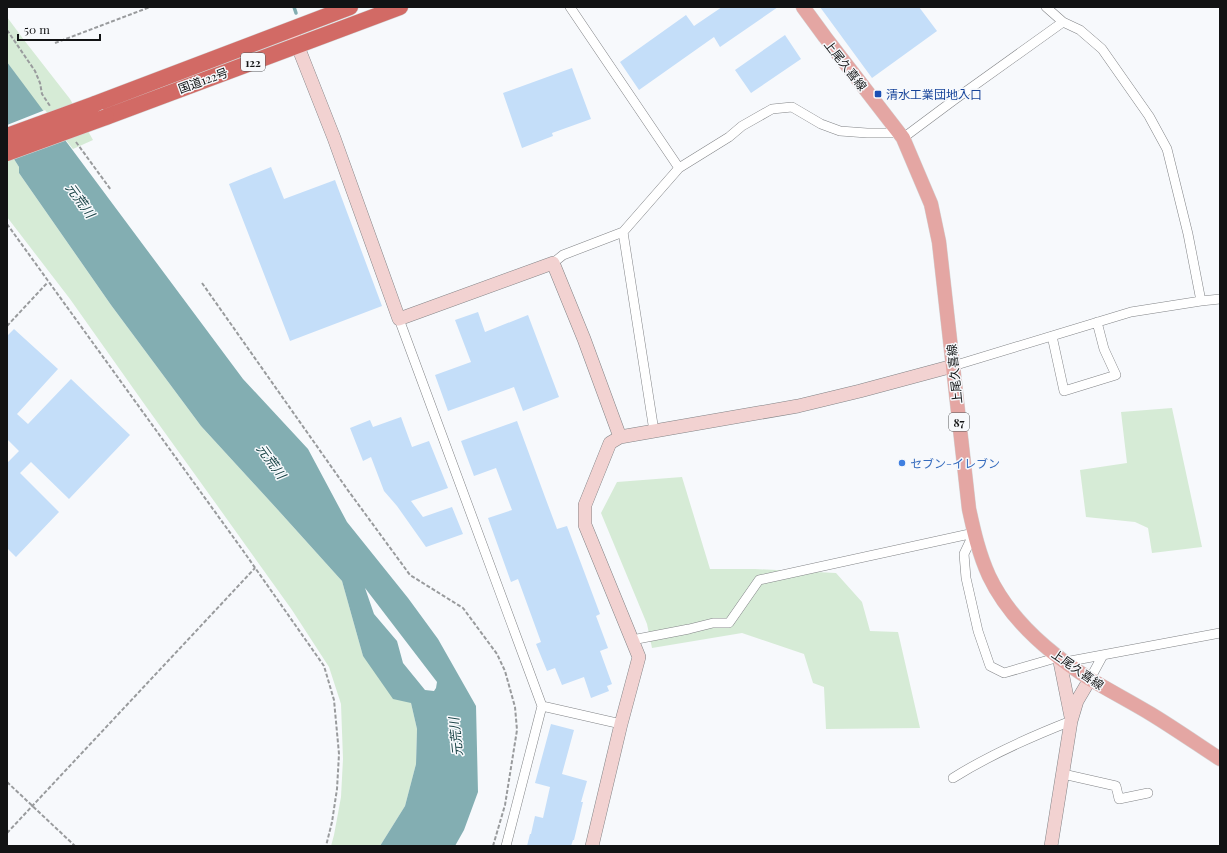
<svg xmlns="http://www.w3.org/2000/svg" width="1227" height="853" font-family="'Playfair Display','Noto Sans JP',serif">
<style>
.green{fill:#d6ebd6}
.water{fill:#83aeb2;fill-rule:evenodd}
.pier{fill:#f7f9fc}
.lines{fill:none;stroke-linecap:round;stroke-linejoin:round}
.stream{stroke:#83aeb2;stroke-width:3.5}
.building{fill:#c4def9}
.street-casing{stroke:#828487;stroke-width:10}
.secondary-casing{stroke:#828487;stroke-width:14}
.primary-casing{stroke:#d4d5d5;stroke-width:15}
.highway-casing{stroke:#d4d5d5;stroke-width:17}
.path{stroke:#999b9d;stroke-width:2;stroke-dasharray:4 2;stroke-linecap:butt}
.street{stroke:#fff;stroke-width:9}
.secondary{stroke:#f2d2d1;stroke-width:13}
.primary{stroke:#e4a6a3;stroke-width:14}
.highway{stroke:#d26a65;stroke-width:16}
.highway-bridge-casing{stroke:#d4d5d5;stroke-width:17;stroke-linecap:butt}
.highway-bridge{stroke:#d26a65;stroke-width:16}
.transit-dot{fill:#1a4fb4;stroke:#f7f9fc;stroke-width:1.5}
.shop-dot{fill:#3f7fe0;stroke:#f7f9fc;stroke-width:1.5}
.labels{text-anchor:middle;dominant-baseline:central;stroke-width:3;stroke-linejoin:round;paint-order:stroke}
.shield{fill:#f7f9fc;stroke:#57585a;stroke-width:1}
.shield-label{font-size:11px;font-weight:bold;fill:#121314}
.street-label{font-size:12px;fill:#121314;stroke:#f7f9fc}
.transit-label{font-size:12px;fill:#164399;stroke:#f7f9fc;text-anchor:start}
.shop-label{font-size:12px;fill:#366cbe;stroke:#f7f9fc;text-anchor:start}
.water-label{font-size:13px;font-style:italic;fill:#194346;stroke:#f7f9fc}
</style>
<rect width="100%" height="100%" fill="#f7f9fc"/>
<path class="green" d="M 7,17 L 24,40 L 70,99 L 93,140 L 73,149 L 37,104 L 7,62 Z
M 7,148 L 19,167 L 19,173 L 111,305 L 201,426 L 278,510 L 342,581 L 363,656 L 411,703 L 417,729 L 416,764 L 405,806 L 380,846 L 331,846 L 334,835 L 341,797 L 343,759 L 341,704 L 329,667 L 292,610 L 219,508 L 145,405 L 70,299 L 7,217 Z
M 1172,408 L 1202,547 L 1152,553 L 1148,528 L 1135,522 L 1086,517 L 1080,470 L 1127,463 L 1121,412 Z
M 682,477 L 710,569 L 755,569 L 836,573 L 862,602 L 870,631 L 898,632 L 920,728 L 826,729 L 824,687 L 813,683 L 804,654 L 742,633 L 652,648 L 647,624 L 601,513 L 617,482 Z"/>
<path class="water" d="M 7,62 L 243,379 L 308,449 L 347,522 L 408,598 L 438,639 L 476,706 L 478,792 L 464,830 L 455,846 L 380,846 L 405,806 L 416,764 L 417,729 L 411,703 L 393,699 L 363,656 L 342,581 L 278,510 L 201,426 L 111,305 L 19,173 L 19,167 L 7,148 ZM 365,588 L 437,682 L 436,688 L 434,691 L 425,690 L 403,663 L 397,641 L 374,614 Z"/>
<path class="pier" d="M 45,110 L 56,124 L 7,142 L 7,125 Z"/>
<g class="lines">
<path class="stream" d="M 294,7 L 296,13"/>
</g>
<path class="building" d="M 722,7 L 778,7 L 720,47 L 714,37 L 639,90 L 620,62 L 686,15 L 694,26 Z
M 820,7 L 919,7 L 937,31 L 872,78 Z
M 785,35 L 801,59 L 751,93 L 735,70 Z
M 572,68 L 591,119 L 552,133 L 553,136 L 522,148 L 503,93 Z
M 271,167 L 284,199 L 335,180 L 382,306 L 290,341 L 229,184 Z
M 478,312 L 485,332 L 528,315 L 559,397 L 523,411 L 514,387 L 448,411 L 435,375 L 471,362 L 455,320 Z
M 14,329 L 58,369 L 17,414 L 28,424 L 71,379 L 130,435 L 69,499 L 31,462 L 20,473 L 59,512 L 16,557 L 7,548 L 7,463 L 19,451 L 7,439 L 7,336 Z
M 401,417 L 412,447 L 429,441 L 448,488 L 411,501 L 423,517 L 452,507 L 463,534 L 426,547 L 397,506 L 384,491 L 371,457 L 363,461 L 350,428 L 370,420 L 373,427 Z
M 517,421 L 545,497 L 557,529 L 567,526 L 600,614 L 596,616 L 608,648 L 600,651 L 612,684 L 607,686 L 609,691 L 591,698 L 584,677 L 562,685 L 555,668 L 547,671 L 536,644 L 541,642 L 518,579 L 511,582 L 488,518 L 512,510 L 496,468 L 474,476 L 461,441 Z
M 551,724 L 574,730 L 562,774 L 587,781 L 581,802 L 583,802 L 574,840 L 573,840 L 571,846 L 527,846 L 530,834 L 531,834 L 535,816 L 543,818 L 550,787 L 535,783 Z"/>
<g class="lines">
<defs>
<path id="street" d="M 570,7 L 679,168
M 1046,7 L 1063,22 L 1080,30 L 1102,49 L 1149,116 L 1167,149 L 1188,234 L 1201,301
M 903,138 L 954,100 L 1063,22
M 623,232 L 654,431
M 553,263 L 563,255 L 623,232 L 679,168 L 729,137 L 742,126 L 772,109 L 792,107 L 821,124 L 840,131 L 867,133 L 900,133
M 399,319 L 542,706 L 621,724
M 1052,336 L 1064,391 L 1116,375 L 1104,349 L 1097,322
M 953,366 L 1131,312 L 1201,301 L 1220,299
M 974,533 L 964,554 L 966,578 L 978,631 L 990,666 L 1004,673 L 1059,657
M 632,640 L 689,629 L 713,623 L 729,623 L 759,580 L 974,533
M 1065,662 L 1220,633
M 1090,679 L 1103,655
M 1063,774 L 1116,786 L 1119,799 L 1148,793
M 953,778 C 991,754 1030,737 1071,721
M 506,846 L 542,706"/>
<path id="secondary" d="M 291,29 L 334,138 L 399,319 L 553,263 L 584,339 L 620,437
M 1059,657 L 1071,717
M 592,846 L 621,724 L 639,657 L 585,525 L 585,505 L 610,443 L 620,437 L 798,406 L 860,391 L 953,366
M 1051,846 L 1071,721 L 1077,701 L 1090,679"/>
<path id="primary" d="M 803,7 L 825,37 L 903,138 L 931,204 L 939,242 L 969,509 C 974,532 979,554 989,576 C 1010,620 1050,654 1090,679 C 1110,691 1131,702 1151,714 C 1174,728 1197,744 1220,759"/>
<path id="highway" d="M 95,104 L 350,7
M 106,117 L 400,7"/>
</defs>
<use href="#street" class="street-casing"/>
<use href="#secondary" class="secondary-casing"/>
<use href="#primary" class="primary-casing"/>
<use href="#highway" class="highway-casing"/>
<path class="path" d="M 7,30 L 35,71 L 40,83 L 42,94 L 50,106
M 55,43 L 150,7
M 76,142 L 111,190
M 7,224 L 244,552 L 324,666 L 334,700 L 339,754 L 337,789 L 332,822 L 326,846
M 202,283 L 347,489 L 410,575 L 463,608 L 497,654 L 505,671 L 515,707 L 517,730 L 505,805 L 493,846
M 7,326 L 48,282
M 7,782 L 75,846
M 7,833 L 255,568"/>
<use href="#street" class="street"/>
<use href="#secondary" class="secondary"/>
<use href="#primary" class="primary"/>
<use href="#highway" class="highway"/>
<defs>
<path id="highway-bridge" d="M 7,136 L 95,104
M 7,153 L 106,117"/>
</defs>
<use href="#highway-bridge" class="highway-bridge-casing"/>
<use href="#highway-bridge" class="highway-bridge"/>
</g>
<rect class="transit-dot" x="874" y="90" width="8" height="8" rx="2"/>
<circle class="shop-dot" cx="902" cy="463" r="4"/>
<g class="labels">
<g class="shield">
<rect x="241" y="53" width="24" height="18" rx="3"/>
<rect x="949" y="413" width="20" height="18" rx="3"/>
</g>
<g class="shield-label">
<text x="253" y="62">122</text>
<text x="959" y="422">87</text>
</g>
<g class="street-label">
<text transform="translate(846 65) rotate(52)">上尾久喜線</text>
<text transform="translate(203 80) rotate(-20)">国道122号</text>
<text transform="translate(954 374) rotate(-96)">上尾久喜線</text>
<text transform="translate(1078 669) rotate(35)">上尾久喜線</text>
</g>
<g class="transit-label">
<text x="886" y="94">清水工業団地入口</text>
</g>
<g class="shop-label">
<text x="910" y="463">セブン-イレブン</text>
</g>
<g class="water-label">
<text transform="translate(81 200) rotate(54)">元荒川</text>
<text transform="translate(272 461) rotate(54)">元荒川</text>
<text transform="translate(455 737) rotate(-96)">元荒川</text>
</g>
</g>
<rect width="1227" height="853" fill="none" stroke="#121314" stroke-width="16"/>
<path d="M18 34v6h82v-6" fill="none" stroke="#121314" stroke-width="2"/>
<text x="24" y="34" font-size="12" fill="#121314" stroke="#f7f9fc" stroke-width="3" paint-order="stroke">50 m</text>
</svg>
